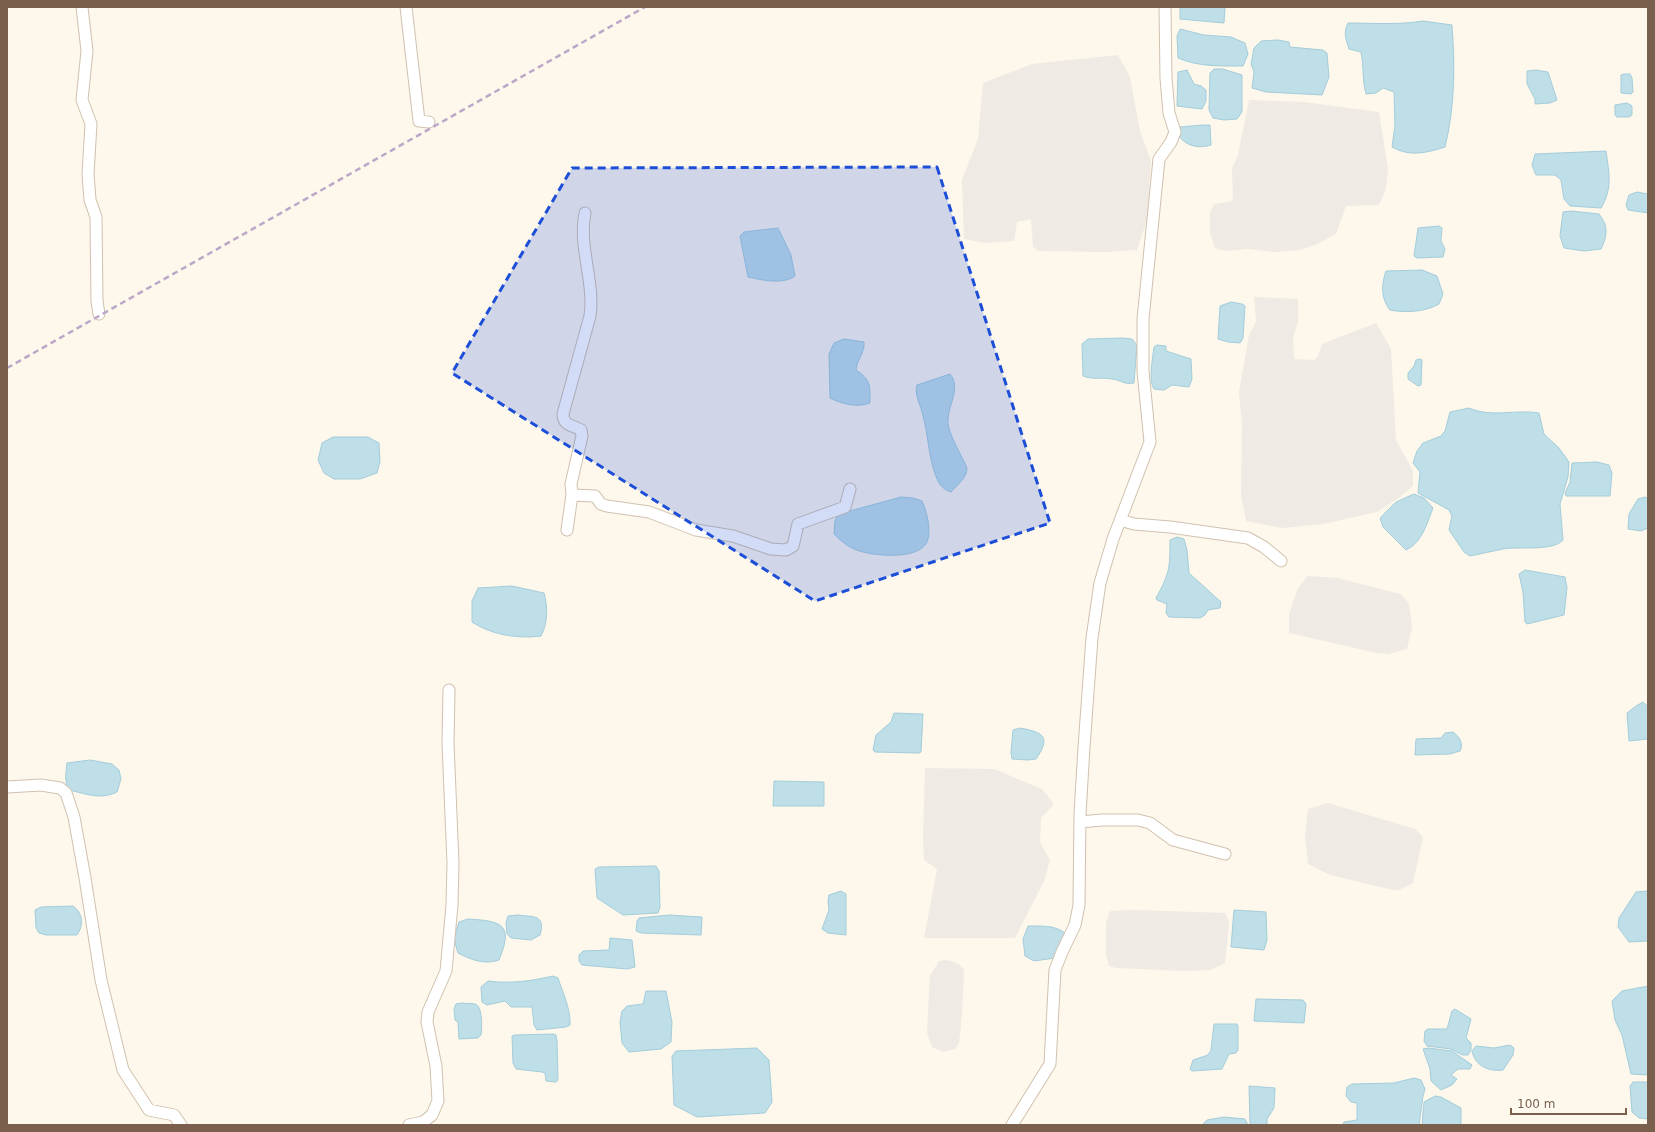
<svg xmlns="http://www.w3.org/2000/svg" width="1655" height="1132" font-family="'DejaVu Sans',sans-serif">
<style>
.industrial{fill:#efeae3}
.water{fill:#bedee8;stroke:#a4cdda}
.lines{fill:none;stroke-linecap:round;stroke-linejoin:round}
.minor-casing{stroke:#d1c1af;stroke-width:13}
.minor{stroke:#fff;stroke-width:11}
.rail{stroke:#bca7c9;stroke-width:2.5;stroke-dasharray:6 4;stroke-linecap:butt}
.marked{fill:#1d4ed8;fill-opacity:0.2;stroke:#1d4ed8;stroke-width:3;stroke-dasharray:8 5;stroke-linejoin:round}
</style>
<rect width="100%" height="100%" fill="#fdf8eb"/>
<path class="industrial" d="M 1118,55 L 1130,77 L 1140,131 L 1151,161 L 1147,220 L 1137,250 L 1104,252 L 1038,251 L 1033,247 L 1031,219 L 1017,222 L 1014,241 L 985,243 L 964,239 L 962,180 L 978,139 L 983,83 L 1032,64 Z
M 1249,100 L 1304,102 L 1379,112 L 1388,169 L 1386,189 L 1379,205 L 1346,206 L 1336,234 L 1315,245 L 1299,250 L 1274,252 L 1248,249 L 1225,251 L 1215,248 L 1210,233 L 1210,212 L 1214,204 L 1233,201 L 1232,168 L 1238,155 Z
M 1254,297 L 1298,299 L 1298,322 L 1293,337 L 1294,359 L 1314,360 L 1318,356 L 1322,344 L 1376,323 L 1391,349 L 1396,440 L 1413,471 L 1413,486 L 1397,499 L 1377,512 L 1323,524 L 1283,528 L 1246,521 L 1241,495 L 1242,425 L 1239,392 L 1249,335 L 1256,321 Z
M 1308,576 L 1338,578 L 1400,594 L 1409,603 L 1412,627 L 1407,649 L 1388,654 L 1377,653 L 1289,633 L 1289,614 L 1298,588 Z
M 925,768 L 994,769 L 1042,789 L 1054,804 L 1041,818 L 1040,842 L 1050,860 L 1044,881 L 1015,938 L 924,938 L 937,869 L 924,860 L 923,839 Z
M 1328,803 L 1415,829 L 1423,837 L 1413,883 L 1399,890 L 1393,890 L 1330,875 L 1308,864 L 1305,837 L 1308,809 Z
M 1135,910 L 1226,913 L 1229,924 L 1225,963 L 1210,970 L 1185,971 L 1116,968 L 1109,966 L 1106,955 L 1106,923 L 1110,911 Z
M 947,960 L 959,964 L 964,970 L 962,1014 L 959,1043 L 955,1049 L 943,1052 L 932,1047 L 927,1033 L 930,976 L 939,961 Z"/>
<path class="water" d="M 1180,7 L 1225,7 L 1224,23 L 1180,19 Z
M 1423,21 L 1452,25 C 1455,66 1455,107 1445,147 C 1426,153 1410,157 1392,147 L 1395,125 L 1394,92 L 1383,88 L 1376,93 L 1366,94 C 1362,80 1364,66 1361,52 L 1349,49 C 1346,40 1343,32 1348,23 C 1373,23 1398,25 1423,21 Z
M 1180,29 L 1204,35 L 1231,37 L 1245,43 L 1248,54 L 1243,66 C 1222,66 1198,67 1178,58 L 1177,36 Z
M 1278,40 L 1289,42 L 1290,47 L 1323,50 L 1327,53 L 1329,77 L 1322,95 L 1266,92 L 1252,88 L 1254,72 L 1251,64 L 1254,48 L 1261,41 Z
M 1214,69 L 1223,69 L 1242,75 L 1242,112 L 1237,119 L 1224,120 L 1213,118 L 1209,110 L 1210,73 Z
M 1187,70 L 1194,84 L 1201,86 L 1206,90 L 1206,101 L 1202,109 L 1177,106 L 1178,72 Z
M 1536,70 L 1548,72 L 1557,100 L 1550,103 L 1535,104 L 1535,99 L 1527,84 L 1527,71 Z
M 1624,74 L 1630,74 L 1632,78 L 1633,92 L 1631,94 L 1621,93 L 1621,75 Z
M 1627,103 L 1632,106 L 1632,115 L 1629,117 L 1617,117 L 1615,115 L 1615,105 Z
M 1202,125 L 1210,125 L 1211,145 C 1197,149 1186,146 1177,134 L 1180,127 Z
M 1606,151 C 1609,173 1613,188 1601,208 L 1570,206 L 1564,199 L 1561,180 L 1555,175 L 1536,175 L 1532,165 L 1535,154 Z
M 1637,192 L 1648,194 L 1648,213 L 1628,210 L 1626,205 L 1629,195 Z
M 1571,211 L 1599,214 C 1609,226 1607,237 1601,249 L 1584,251 L 1564,248 L 1560,236 L 1563,212 Z
M 1439,226 L 1442,228 L 1441,241 L 1445,249 L 1443,257 L 1417,258 L 1414,256 L 1418,228 Z
M 778,228 L 791,255 L 795,276 C 783,285 762,280 748,277 L 740,236 L 744,232 Z
M 1422,270 L 1437,276 L 1443,294 L 1439,304 C 1425,312 1406,313 1390,310 C 1381,299 1381,285 1386,271 Z
M 1231,302 L 1242,304 L 1245,306 L 1243,338 L 1240,343 L 1228,342 L 1218,339 L 1220,306 Z
M 1122,338 L 1132,339 L 1137,345 L 1134,383 C 1124,385 1121,380 1112,379 C 1102,377 1093,380 1083,376 L 1082,344 L 1088,339 Z
M 844,339 L 864,342 C 865,353 857,359 856,370 C 871,380 870,385 870,403 C 857,408 842,404 830,398 L 829,354 L 834,343 Z
M 1157,345 L 1166,346 L 1166,351 L 1191,359 L 1192,379 L 1189,387 L 1172,385 L 1164,390 L 1154,389 C 1148,381 1153,356 1154,347 Z
M 1420,359 L 1422,360 L 1421,385 L 1418,386 L 1408,379 L 1408,373 L 1414,366 L 1416,360 Z
M 950,374 C 961,387 949,404 948,419 C 946,430 962,456 967,468 C 967,478 957,485 951,492 C 946,491 942,487 939,483 C 928,462 929,435 922,412 C 920,404 914,393 917,385 Z
M 1469,408 C 1492,418 1515,409 1539,413 L 1544,434 L 1559,448 L 1569,462 L 1568,477 L 1560,504 L 1563,540 C 1552,552 1519,546 1503,549 C 1492,551 1481,554 1470,556 L 1464,552 L 1449,530 L 1452,516 L 1449,510 L 1418,493 L 1420,472 L 1413,463 L 1417,451 L 1423,443 L 1441,436 L 1445,431 L 1450,412 Z
M 333,437 L 368,437 L 379,443 L 380,462 L 377,473 L 360,479 L 334,479 L 324,473 L 318,460 L 322,443 Z
M 1597,462 L 1609,465 L 1612,473 L 1610,496 L 1566,496 L 1565,493 L 1570,482 L 1572,463 Z
M 1414,494 L 1424,498 L 1433,508 C 1427,523 1422,543 1406,550 L 1383,527 L 1380,518 L 1396,502 Z
M 901,497 L 913,498 L 922,501 C 927,511 933,536 925,545 C 914,560 869,556 854,549 C 847,546 840,540 834,534 L 835,520 L 839,514 Z
M 1645,497 L 1648,499 L 1648,528 L 1641,531 L 1628,529 L 1629,514 L 1638,499 Z
M 1177,537 L 1184,539 L 1187,550 L 1189,573 L 1221,602 L 1220,608 L 1208,610 L 1205,615 L 1200,618 L 1169,617 L 1166,613 L 1167,604 L 1157,600 L 1156,598 C 1170,573 1170,567 1170,540 Z
M 1525,570 L 1565,577 L 1567,588 L 1564,615 L 1527,624 L 1525,622 L 1523,592 L 1519,574 Z
M 512,586 L 544,593 C 548,608 548,622 541,636 C 518,639 492,635 472,622 L 472,601 L 478,588 Z
M 1643,702 L 1648,707 L 1648,739 L 1629,741 L 1627,713 L 1636,706 Z
M 894,713 L 923,714 L 921,752 L 919,753 L 875,752 L 873,750 L 876,735 L 891,722 Z
M 1020,728 C 1042,732 1052,736 1036,759 L 1028,760 L 1012,759 L 1011,752 L 1013,730 Z
M 1453,732 C 1459,736 1464,744 1460,751 L 1450,754 L 1415,755 L 1416,739 L 1441,738 L 1445,733 Z
M 90,760 L 112,764 L 119,770 L 121,779 L 117,792 C 101,800 86,794 69,790 C 64,782 66,773 67,763 Z
M 774,781 L 824,782 L 824,806 L 773,806 Z
M 656,866 L 659,871 L 660,907 L 658,913 L 623,915 L 597,898 L 595,869 L 599,867 Z
M 841,891 L 846,894 L 846,935 L 828,933 L 822,929 L 829,910 L 828,901 L 829,895 Z
M 1648,891 L 1648,941 L 1629,942 L 1618,927 L 1619,918 L 1636,892 Z
M 73,906 C 83,913 84,925 77,935 L 46,935 L 39,933 L 36,928 L 35,910 L 41,907 Z
M 1234,910 L 1266,912 L 1267,940 L 1264,950 L 1231,947 Z
M 517,915 C 533,917 546,914 540,935 L 531,940 L 511,938 L 507,934 L 506,923 L 508,916 Z
M 669,915 L 702,917 L 701,935 L 641,933 L 636,931 L 637,921 L 639,918 Z
M 468,919 C 502,921 514,924 499,960 C 484,965 472,960 458,953 L 454,939 L 459,922 Z
M 1028,926 C 1041,926 1055,925 1065,933 L 1062,947 L 1055,958 L 1034,961 L 1025,956 L 1023,939 Z
M 610,938 L 632,940 L 635,967 L 627,969 L 582,965 L 579,961 L 579,955 L 583,951 L 609,950 Z
M 553,976 L 558,978 C 563,993 571,1010 570,1025 L 566,1027 L 537,1030 L 534,1025 L 532,1007 L 511,1007 L 505,1001 L 487,1005 L 482,1002 L 481,987 L 488,981 C 511,984 531,981 553,976 Z
M 1648,986 L 1648,1075 L 1631,1074 L 1622,1035 L 1615,1020 L 1612,1001 L 1622,991 Z
M 646,991 L 666,991 L 672,1022 L 671,1042 L 661,1049 L 629,1052 L 622,1043 L 620,1022 L 622,1011 L 627,1006 L 643,1004 Z
M 1256,999 L 1303,1000 L 1306,1004 L 1304,1023 L 1254,1021 Z
M 462,1003 C 466,1004 471,1003 475,1004 C 483,1006 482,1029 481,1035 L 478,1038 L 459,1039 L 458,1022 L 455,1020 L 454,1009 L 456,1004 Z
M 1455,1009 L 1471,1019 L 1466,1038 L 1471,1043 L 1471,1050 L 1468,1055 L 1462,1055 L 1451,1049 L 1427,1046 L 1424,1041 L 1425,1031 L 1428,1029 L 1447,1029 L 1452,1011 Z
M 1214,1024 L 1237,1024 L 1238,1026 L 1238,1050 L 1236,1053 L 1229,1054 L 1222,1069 L 1192,1071 L 1190,1069 L 1193,1060 L 1208,1055 L 1211,1050 Z
M 553,1034 L 556,1035 L 557,1041 L 558,1080 L 556,1082 L 546,1081 L 545,1073 L 542,1072 L 516,1069 L 513,1063 L 512,1036 L 515,1035 Z
M 1510,1045 L 1514,1048 L 1513,1055 L 1503,1070 C 1489,1072 1475,1066 1472,1051 L 1476,1046 L 1494,1048 Z
M 757,1048 L 769,1060 L 772,1102 L 765,1113 L 697,1117 L 674,1105 L 672,1056 L 676,1051 Z
M 1428,1048 L 1452,1051 L 1472,1065 L 1470,1069 L 1458,1069 L 1451,1075 L 1457,1079 L 1452,1085 L 1441,1090 L 1431,1081 L 1430,1069 L 1423,1049 Z
M 1414,1078 L 1421,1080 L 1425,1089 L 1423,1096 L 1419,1125 L 1343,1125 L 1344,1122 L 1357,1120 L 1357,1103 L 1351,1102 L 1346,1096 L 1347,1087 L 1352,1084 L 1394,1083 Z
M 1633,1082 L 1648,1082 L 1648,1119 L 1639,1118 L 1632,1112 L 1630,1086 Z
M 1249,1086 L 1275,1088 L 1274,1108 L 1267,1119 L 1267,1125 L 1250,1125 Z
M 1435,1096 L 1441,1097 L 1461,1108 L 1461,1125 L 1422,1125 L 1424,1102 Z
M 1224,1117 L 1245,1119 L 1248,1125 L 1202,1125 L 1207,1120 Z"/>
<g class="lines">
<defs>
<path id="minor" d="M 82,7 L 87,51 L 82,100 L 91,124 L 88,174 L 90,200 L 96,217 L 97,301 L 99,314
M 406,7 L 419,121 L 429,122
M 572,495 L 595,496 L 601,504 L 607,506 L 649,512 L 696,530 L 733,536 L 771,549 L 786,550 L 793,546 L 798,524 L 845,507 L 850,489
M 1120,520 L 1134,524 L 1170,527 L 1248,538 L 1264,547 L 1281,561
M 567,530 L 572,495 L 571,484 L 582,436 L 581,430 C 573,425 563,426 563,414 L 590,316 C 595,282 578,246 585,213
M 7,787 L 41,785 L 60,788 L 66,793 L 74,817 L 85,878 L 101,980 L 123,1070 L 149,1110 L 174,1115 L 181,1125
M 1080,822 L 1102,820 L 1138,820 L 1150,823 L 1173,840 L 1225,854
M 409,1125 L 423,1122 L 432,1115 L 438,1101 L 436,1066 L 427,1022 L 428,1012 L 446,971 L 452,905 L 453,863 L 448,743 L 449,690
M 1012,1125 L 1050,1064 L 1055,970 L 1062,952 L 1075,925 L 1079,905 L 1080,814 L 1084,747 L 1092,638 L 1100,583 L 1113,539 L 1150,442 L 1143,371 L 1143,319 L 1159,159 L 1171,142 L 1175,132 L 1169,113 L 1166,78 L 1165,7"/>
</defs>
<use href="#minor" class="minor-casing"/>
<use href="#minor" class="minor"/>
<path class="rail" d="M 7,368 L 645,7"/>
</g>
<path class="marked" d="M 937,167 L 1050,523 L 815,601 L 452,373 L 572,168 Z"/>
<rect width="1655" height="1132" fill="none" stroke="#7a604c" stroke-width="16"/>
<path d="M1511 1108v6h115v-6" fill="none" stroke="#7a604c" stroke-width="2"/>
<text x="1517" y="1108" font-size="12" fill="#7a604c" stroke="#fffbf2" stroke-width="3" paint-order="stroke">100 m</text>
</svg>
